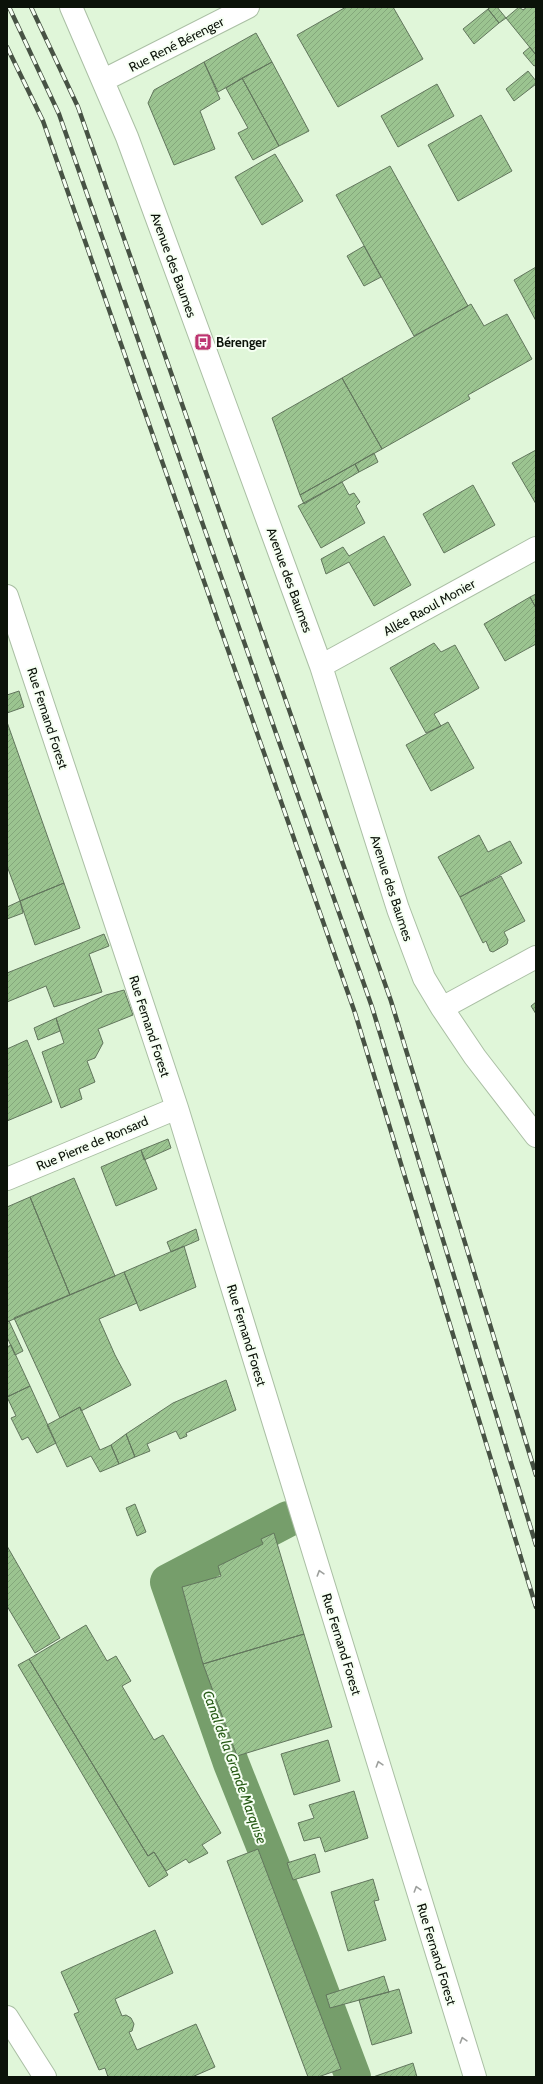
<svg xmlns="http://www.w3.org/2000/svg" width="543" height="2084" font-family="Cabin,sans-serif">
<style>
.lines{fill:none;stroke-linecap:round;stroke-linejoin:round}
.canal{stroke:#769e6b;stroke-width:36}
.building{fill:url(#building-hatch);stroke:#62765d}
.minor-casing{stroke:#aabfa4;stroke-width:24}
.minor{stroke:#fff;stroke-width:22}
.rail-casing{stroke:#475244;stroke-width:4.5}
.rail{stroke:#f6fff3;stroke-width:3;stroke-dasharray:9;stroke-linecap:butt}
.oneway{stroke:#9da09d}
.labels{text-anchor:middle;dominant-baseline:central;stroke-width:4;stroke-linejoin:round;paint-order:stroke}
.street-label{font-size:13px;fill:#0b1209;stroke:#f6fff3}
.poi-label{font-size:13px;font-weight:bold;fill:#0b1209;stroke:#f6fff3;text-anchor:start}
.water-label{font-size:14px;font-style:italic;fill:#285c17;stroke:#f6fff3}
</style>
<defs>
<pattern id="building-hatch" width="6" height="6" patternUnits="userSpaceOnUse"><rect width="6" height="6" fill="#9bc490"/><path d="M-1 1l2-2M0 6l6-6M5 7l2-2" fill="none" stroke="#84a77b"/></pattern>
</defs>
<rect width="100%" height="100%" fill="#e0f6d9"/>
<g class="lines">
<path class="canal" d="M 288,1519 L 168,1582 L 231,1763 L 301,1939 L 353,2077"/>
</g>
<path class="building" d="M 346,7 L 393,7 L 423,59 L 338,107 L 297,35 Z
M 490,7 L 497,7 L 506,18 L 499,23 L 488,9 Z
M 519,7 L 523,10 L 527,7 L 536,7 L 536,55 L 506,18 Z
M 488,9 L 499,23 L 474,44 L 463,29 Z
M 256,33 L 272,62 L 218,92 L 204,62 Z
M 530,47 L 536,55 L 536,65 L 534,66 L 523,53 Z
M 204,62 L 220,99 L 200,111 L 215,149 L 174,165 L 148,103 L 154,90 Z
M 272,62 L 309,131 L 279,146 L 242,78 Z
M 528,71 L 536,81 L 536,84 L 514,101 L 506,89 Z
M 242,78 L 279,146 L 253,160 L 238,133 L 248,128 L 226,88 Z
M 437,84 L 454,116 L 398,147 L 381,116 Z
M 481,115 L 512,171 L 458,201 L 428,145 Z
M 275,154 L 303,201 L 262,225 L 235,177 Z
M 390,166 L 468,306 L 414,336 L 336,195 Z
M 364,246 L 381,277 L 364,286 L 347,256 Z
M 536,267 L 536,321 L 514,280 Z
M 471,304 L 484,326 L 507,314 L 532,359 L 468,395 L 470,399 L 382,449 L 342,378 Z
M 342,378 L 382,449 L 300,495 L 272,418 Z
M 536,450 L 536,504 L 512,463 Z
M 374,453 L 378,462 L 359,472 L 355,464 Z
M 355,464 L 359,472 L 304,504 L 300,495 Z
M 342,482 L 349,495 L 354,493 L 360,502 L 356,506 L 365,523 L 321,548 L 298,506 Z
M 473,485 L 495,525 L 444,553 L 423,514 Z
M 384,536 L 411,585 L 374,606 L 349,562 L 326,574 L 321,559 L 343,547 L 349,556 Z
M 536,594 L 536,608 L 530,597 Z
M 530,597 L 536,608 L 536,644 L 505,661 L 484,624 Z
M 434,643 L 441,652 L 455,645 L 479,688 L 434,714 L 441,726 L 426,733 L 390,668 Z
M 19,691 L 24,707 L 7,713 L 7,695 Z
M 7,722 L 64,883 L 20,901 L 7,866 Z
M 448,722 L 474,768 L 431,791 L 406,745 Z
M 479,835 L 488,852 L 510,841 L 522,863 L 460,897 L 438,857 Z
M 501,876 L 525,921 L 504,932 L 508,940 L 507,944 L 493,952 L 490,951 L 486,941 L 483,943 L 460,897 Z
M 64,883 L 80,928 L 35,945 L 20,901 Z
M 20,901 L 23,913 L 7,919 L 7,907 Z
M 104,934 L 109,946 L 89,954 L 102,992 L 54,1007 L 46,986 L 7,1002 L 7,973 Z
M 124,990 L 133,1015 L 98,1029 L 103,1043 L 95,1058 L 87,1061 L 95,1082 L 79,1089 L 82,1099 L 61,1108 L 42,1052 L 64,1043 L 56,1018 L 106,995 Z
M 536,1002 L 536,1014 L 531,1006 Z
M 56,1018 L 60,1031 L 38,1040 L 34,1028 Z
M 27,1040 L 52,1102 L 7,1121 L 7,1049 Z
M 168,1139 L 171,1148 L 144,1160 L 141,1150 Z
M 141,1150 L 157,1189 L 116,1206 L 101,1167 Z
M 74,1178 L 115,1276 L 70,1295 L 30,1197 Z
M 30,1197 L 70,1295 L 7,1322 L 7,1207 Z
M 196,1229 L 199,1240 L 171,1252 L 167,1242 Z
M 184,1246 L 196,1287 L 140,1311 L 124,1272 Z
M 124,1272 L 137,1303 L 99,1319 L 115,1355 L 131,1385 L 81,1411 L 80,1407 L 60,1418 L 14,1318 Z
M 9,1321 L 23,1351 L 15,1355 L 7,1337 L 7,1322 Z
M 11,1345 L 30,1386 L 7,1397 L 7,1347 Z
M 226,1380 L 236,1410 L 186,1433 L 187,1436 L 180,1439 L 176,1431 L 147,1444 L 150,1451 L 135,1457 L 126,1434 L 173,1403 Z
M 30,1386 L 56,1443 L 37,1453 L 28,1437 L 22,1440 L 11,1418 L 16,1416 L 7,1397 Z
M 80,1407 L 100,1450 L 111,1445 L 119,1464 L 100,1472 L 91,1456 L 67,1467 L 47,1425 Z
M 126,1434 L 135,1457 L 119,1464 L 111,1445 Z
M 135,1504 L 146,1532 L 137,1536 L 126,1508 Z
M 274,1533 L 304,1634 L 203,1664 L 182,1587 L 221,1576 L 218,1566 L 263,1544 L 261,1539 Z
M 7,1546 L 60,1638 L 35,1653 L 7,1606 Z
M 86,1625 L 107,1661 L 116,1656 L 131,1681 L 122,1686 L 154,1740 L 163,1735 L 221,1833 L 202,1845 L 208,1853 L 189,1863 L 186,1859 L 166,1871 L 154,1852 L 148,1856 L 29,1659 Z
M 304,1634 L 332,1727 L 237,1756 L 203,1664 Z
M 29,1659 L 148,1856 L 154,1852 L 168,1875 L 149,1887 L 18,1665 Z
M 328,1740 L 340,1781 L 294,1795 L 281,1754 Z
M 354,1791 L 368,1838 L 325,1852 L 320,1837 L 304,1841 L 298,1823 L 314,1818 L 309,1805 Z
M 258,1849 L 341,2069 L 318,2077 L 308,2077 L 227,1861 Z
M 315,1854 L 320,1872 L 293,1880 L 287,1863 Z
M 373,1879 L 379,1900 L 374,1901 L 386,1940 L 348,1951 L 331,1892 Z
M 155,1930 L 173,1973 L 115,1999 L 122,2016 L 126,2015 L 131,2018 L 134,2024 L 132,2031 L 129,2032 L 137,2050 L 196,2024 L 215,2067 L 192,2077 L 108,2077 L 105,2068 L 99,2070 L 74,2014 L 79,2012 L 61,1972 Z
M 384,1976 L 389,1992 L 330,2008 L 326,1995 Z
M 399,1989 L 412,2033 L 372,2045 L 359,2000 Z
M 413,2063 L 417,2077 L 373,2077 Z"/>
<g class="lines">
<defs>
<path id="minor" d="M 71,7 L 127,137 L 321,666 L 398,909 L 424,978 L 442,1008 L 475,1057 L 536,1136
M 104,80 L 248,7
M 7,596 L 177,1108 L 475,2077
M 321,666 L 536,548
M 442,1008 L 536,957
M 7,1179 L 177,1108
M 7,2017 L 45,2077"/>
</defs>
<use href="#minor" class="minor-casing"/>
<use href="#minor" class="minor"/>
<defs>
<path id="rail" d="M 9,7 L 59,114 L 372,1007 L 536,1545
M 31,7 L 78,107 L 391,1001 L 536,1475
M 7,47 L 43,121 L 355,1013 L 536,1607"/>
</defs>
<use href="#rail" class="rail-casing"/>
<use href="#rail" class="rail"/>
</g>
<defs><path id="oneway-chevron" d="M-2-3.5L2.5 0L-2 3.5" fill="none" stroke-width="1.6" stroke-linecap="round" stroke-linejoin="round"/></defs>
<g class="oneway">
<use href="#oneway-chevron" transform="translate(320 1573) rotate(-107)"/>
<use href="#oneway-chevron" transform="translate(379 1764) rotate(-107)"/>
<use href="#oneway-chevron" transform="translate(417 1889) rotate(-107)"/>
<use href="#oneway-chevron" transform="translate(463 2040) rotate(-107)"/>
</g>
<defs>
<symbol id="bus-square" viewBox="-11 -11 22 22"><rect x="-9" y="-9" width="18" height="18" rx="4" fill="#bd3471" stroke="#f6fff3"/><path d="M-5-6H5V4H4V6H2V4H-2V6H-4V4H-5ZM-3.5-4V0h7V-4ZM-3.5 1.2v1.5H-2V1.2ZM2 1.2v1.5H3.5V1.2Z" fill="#fff"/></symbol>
</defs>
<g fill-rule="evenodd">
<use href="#bus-square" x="193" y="332" width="20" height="20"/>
</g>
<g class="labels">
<g class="street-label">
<text transform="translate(176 44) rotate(-27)">Rue René Bérenger</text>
<text transform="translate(174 265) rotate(70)">Avenue des Baumes</text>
<text transform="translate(290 580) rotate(70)">Avenue des Baumes</text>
<text transform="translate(429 607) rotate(-29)">Allée Raoul Monier</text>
<text transform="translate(48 718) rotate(72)">Rue Fernand Forest</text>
<text transform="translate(392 888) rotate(72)">Avenue des Baumes</text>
<text transform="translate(150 1026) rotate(72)">Rue Fernand Forest</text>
<text transform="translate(92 1143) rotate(-23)">Rue Pierre de Ronsard</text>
<text transform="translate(247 1335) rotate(73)">Rue Fernand Forest</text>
<text transform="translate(342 1644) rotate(73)">Rue Fernand Forest</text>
<text transform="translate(437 1954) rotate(73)">Rue Fernand Forest</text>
</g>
<g class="poi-label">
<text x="216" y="342">Bérenger</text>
</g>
<g class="water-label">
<text transform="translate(235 1767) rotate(70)">Canal de la Grande Marquise</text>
</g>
</g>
<rect width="543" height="2084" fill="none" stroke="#0b1209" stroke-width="16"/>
</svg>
